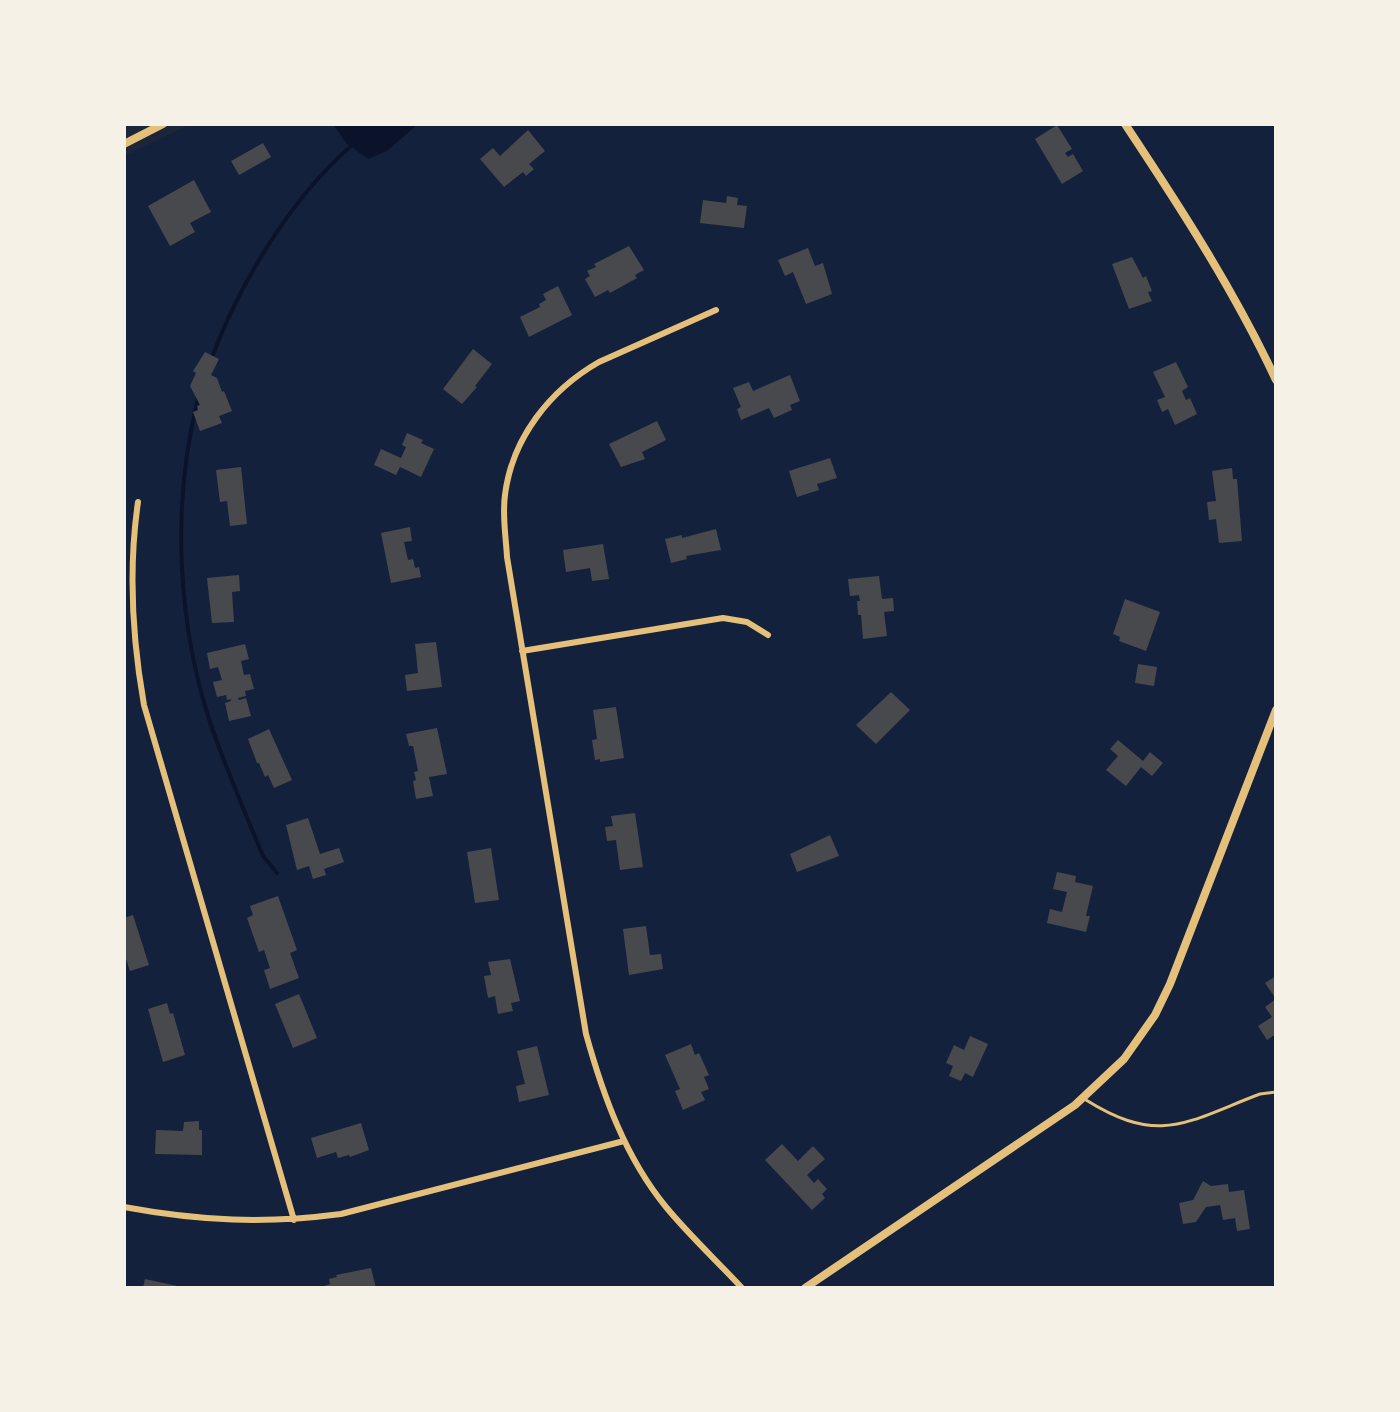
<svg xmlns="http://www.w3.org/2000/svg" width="1400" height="1412" font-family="Figtree,sans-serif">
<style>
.green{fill:#1d2539}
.water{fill:#0b132b}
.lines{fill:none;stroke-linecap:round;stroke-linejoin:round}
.stream{stroke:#0b132b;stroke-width:4}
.building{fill:#48494c}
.service{stroke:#e5c07b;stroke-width:3}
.minor{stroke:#e5c07b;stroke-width:6}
.tertiary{stroke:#e5c07b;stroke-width:8}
</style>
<rect width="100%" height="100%" fill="#14213d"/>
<path class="green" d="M 124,124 L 191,124 L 124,156 Z"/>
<path class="water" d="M 333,124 L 418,124 L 387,151 L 368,159 L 346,143 Z"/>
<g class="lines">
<path class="stream" d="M 211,360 C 238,286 291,198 350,147
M 198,399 C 171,505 177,627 213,731 C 228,773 246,815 263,856 L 277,873"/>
</g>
<path class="building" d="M 1057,125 L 1072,149 L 1065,153 L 1068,157 L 1073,154 L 1083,171 L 1062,184 L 1035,139 Z
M 528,130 L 545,151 L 529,164 L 534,169 L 526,176 L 523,172 L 504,187 L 480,159 L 493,148 L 500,156 Z
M 263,143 L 271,157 L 239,175 L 231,161 Z
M 194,180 L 211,212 L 190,223 L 195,232 L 170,246 L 148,206 Z
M 727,196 L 738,198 L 737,205 L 747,206 L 744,228 L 700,223 L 703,200 L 726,203 Z
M 629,246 L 644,270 L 635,275 L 637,278 L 610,293 L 608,290 L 595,297 L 585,279 L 590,276 L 587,271 L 596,267 L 594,264 Z
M 808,248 L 815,266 L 823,263 L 832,294 L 806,304 L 793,272 L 785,276 L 778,260 Z
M 1132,257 L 1143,278 L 1146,276 L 1152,291 L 1148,292 L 1152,301 L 1129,309 L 1112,264 Z
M 558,286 L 572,315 L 529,337 L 520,317 L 540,307 L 539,304 L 546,300 L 543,294 Z
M 473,349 L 492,364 L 475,386 L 477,387 L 462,404 L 443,389 Z
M 205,352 L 219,359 L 211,375 L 217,378 L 222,392 L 224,391 L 232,411 L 219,416 L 222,423 L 200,431 L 193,412 L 198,410 L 197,406 L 200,405 L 190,386 L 196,373 L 193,371 Z
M 1176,362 L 1188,387 L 1182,391 L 1186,400 L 1190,398 L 1197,414 L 1175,425 L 1168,409 L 1162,412 L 1157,400 L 1165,397 L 1153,372 Z
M 790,375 L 800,401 L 790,405 L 792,410 L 774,418 L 769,408 L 741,420 L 737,409 L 741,407 L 733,388 L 749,382 L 753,391 Z
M 657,421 L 666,440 L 642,452 L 645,459 L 621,467 L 609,444 Z
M 407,433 L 423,440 L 421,443 L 434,449 L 421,477 L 400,467 L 396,475 L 374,465 L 381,449 L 401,458 L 406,447 L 402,445 Z
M 830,458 L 837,478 L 817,484 L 819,490 L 797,497 L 789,471 Z
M 241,467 L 247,524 L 230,526 L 227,501 L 220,502 L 216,470 Z
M 1232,468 L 1233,479 L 1237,479 L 1242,541 L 1219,543 L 1216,519 L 1209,520 L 1207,502 L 1216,501 L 1212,471 Z
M 410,527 L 412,541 L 404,542 L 408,560 L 413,559 L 415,568 L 419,567 L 421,577 L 391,583 L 381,533 Z
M 716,529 L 721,550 L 686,556 L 687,559 L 671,563 L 665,539 L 682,535 L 682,538 Z
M 603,544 L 609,579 L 592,581 L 590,568 L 566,572 L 563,550 Z
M 239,575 L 240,591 L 232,592 L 234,622 L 212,623 L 207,578 Z
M 879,576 L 882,599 L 893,598 L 894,611 L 884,612 L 887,636 L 863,639 L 861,615 L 858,615 L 857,601 L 860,601 L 859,595 L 850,596 L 848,579 Z
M 1125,599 L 1160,612 L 1146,651 L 1119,641 L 1120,637 L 1113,634 Z
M 436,642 L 442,687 L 407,691 L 405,675 L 418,673 L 415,644 Z
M 245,644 L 249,659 L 241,661 L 244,675 L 250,674 L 254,689 L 245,691 L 246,696 L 238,698 L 239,700 L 246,698 L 251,716 L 229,721 L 225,703 L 231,701 L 231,699 L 227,700 L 226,695 L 217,697 L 213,682 L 222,680 L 218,667 L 210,669 L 207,653 Z
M 1138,664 L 1157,667 L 1154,686 L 1135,683 Z
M 891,692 L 910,710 L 876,744 L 856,725 Z
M 616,707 L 624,758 L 600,762 L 600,759 L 595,760 L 592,740 L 597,739 L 593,710 Z
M 437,728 L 447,774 L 429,777 L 433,796 L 416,799 L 413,781 L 416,780 L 414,772 L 418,771 L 413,746 L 409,746 L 406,734 Z
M 269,729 L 292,780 L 274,788 L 268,775 L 265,777 L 259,763 L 257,763 L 248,739 Z
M 1118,740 L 1143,761 L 1150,752 L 1163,763 L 1152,776 L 1141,767 L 1126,786 L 1106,770 L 1118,756 L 1110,749 Z
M 635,813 L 643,867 L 620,870 L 616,840 L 607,841 L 605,827 L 613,826 L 611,816 Z
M 308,818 L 320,854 L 339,848 L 344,862 L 324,869 L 326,875 L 313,879 L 309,866 L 297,870 L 286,825 Z
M 830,835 L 839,856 L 797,872 L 790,854 Z
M 491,848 L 499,900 L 475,903 L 467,852 Z
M 1057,872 L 1076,876 L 1075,882 L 1093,886 L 1086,916 L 1090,916 L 1086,932 L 1047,923 L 1050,909 L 1062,912 L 1067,892 L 1053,889 Z
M 278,896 L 297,950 L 290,953 L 299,978 L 270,989 L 264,970 L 270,968 L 264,950 L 259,952 L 247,918 L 253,915 L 250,906 Z
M 133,915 L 149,965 L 130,971 L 124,953 L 124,918 Z
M 646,926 L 650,955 L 661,954 L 663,969 L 629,975 L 623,929 Z
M 510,959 L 520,1001 L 511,1003 L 513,1011 L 498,1014 L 495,996 L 488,998 L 484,976 L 491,975 L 488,962 Z
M 1276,976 L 1276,1034 L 1267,1040 L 1258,1026 L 1272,1017 L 1265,1007 L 1276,999 L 1265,983 Z
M 299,994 L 317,1038 L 293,1048 L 275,1004 Z
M 167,1003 L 170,1014 L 173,1013 L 185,1055 L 163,1062 L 148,1009 Z
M 970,1036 L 988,1044 L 973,1077 L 965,1073 L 961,1081 L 949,1076 L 953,1066 L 946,1063 L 954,1045 L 964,1050 Z
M 691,1044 L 695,1055 L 699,1053 L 709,1075 L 704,1077 L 709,1089 L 701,1092 L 705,1100 L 683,1110 L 675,1091 L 680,1089 L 665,1055 Z
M 537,1046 L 549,1095 L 519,1102 L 516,1086 L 525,1084 L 517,1051 Z
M 199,1121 L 199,1130 L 202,1130 L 202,1155 L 155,1154 L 156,1130 L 183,1131 L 184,1122 Z
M 361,1123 L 369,1150 L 350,1157 L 349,1155 L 338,1158 L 336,1152 L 317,1158 L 311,1138 Z
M 782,1144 L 798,1161 L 813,1146 L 825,1159 L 807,1175 L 814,1183 L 818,1179 L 827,1189 L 822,1194 L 825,1198 L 812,1210 L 765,1160 Z
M 1203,1181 L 1211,1186 L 1228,1184 L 1229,1192 L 1244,1190 L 1250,1229 L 1237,1231 L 1235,1218 L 1223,1220 L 1220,1205 L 1206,1207 L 1196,1222 L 1183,1224 L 1179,1203 L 1193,1200 Z
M 371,1268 L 376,1288 L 318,1288 L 330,1284 L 329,1279 L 337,1277 L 336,1275 Z
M 145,1279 L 182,1287 L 182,1288 L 143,1288 Z"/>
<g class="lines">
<path class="service" d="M 1086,1100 C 1160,1146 1186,1122 1260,1094 L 1276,1092"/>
<path class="minor" d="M 716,310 L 599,362 C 550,390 512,438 505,495 C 502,515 506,537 507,557 L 586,1034 C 603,1095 625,1157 666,1207 C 689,1235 717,1261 742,1288
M 138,502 C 128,571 132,637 144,705 L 294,1220
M 522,651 L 723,618 L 747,622 L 768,635
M 124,1207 C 200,1221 265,1224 341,1214 L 624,1141"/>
<path class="tertiary" d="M 1125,124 C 1180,207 1234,290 1276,380
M 124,144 L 163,124
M 805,1288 L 1075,1105 L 1124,1059 L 1155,1015 L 1170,984 L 1276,710"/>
</g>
<rect width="1400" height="1412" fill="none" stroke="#f6f1e7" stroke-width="252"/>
</svg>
